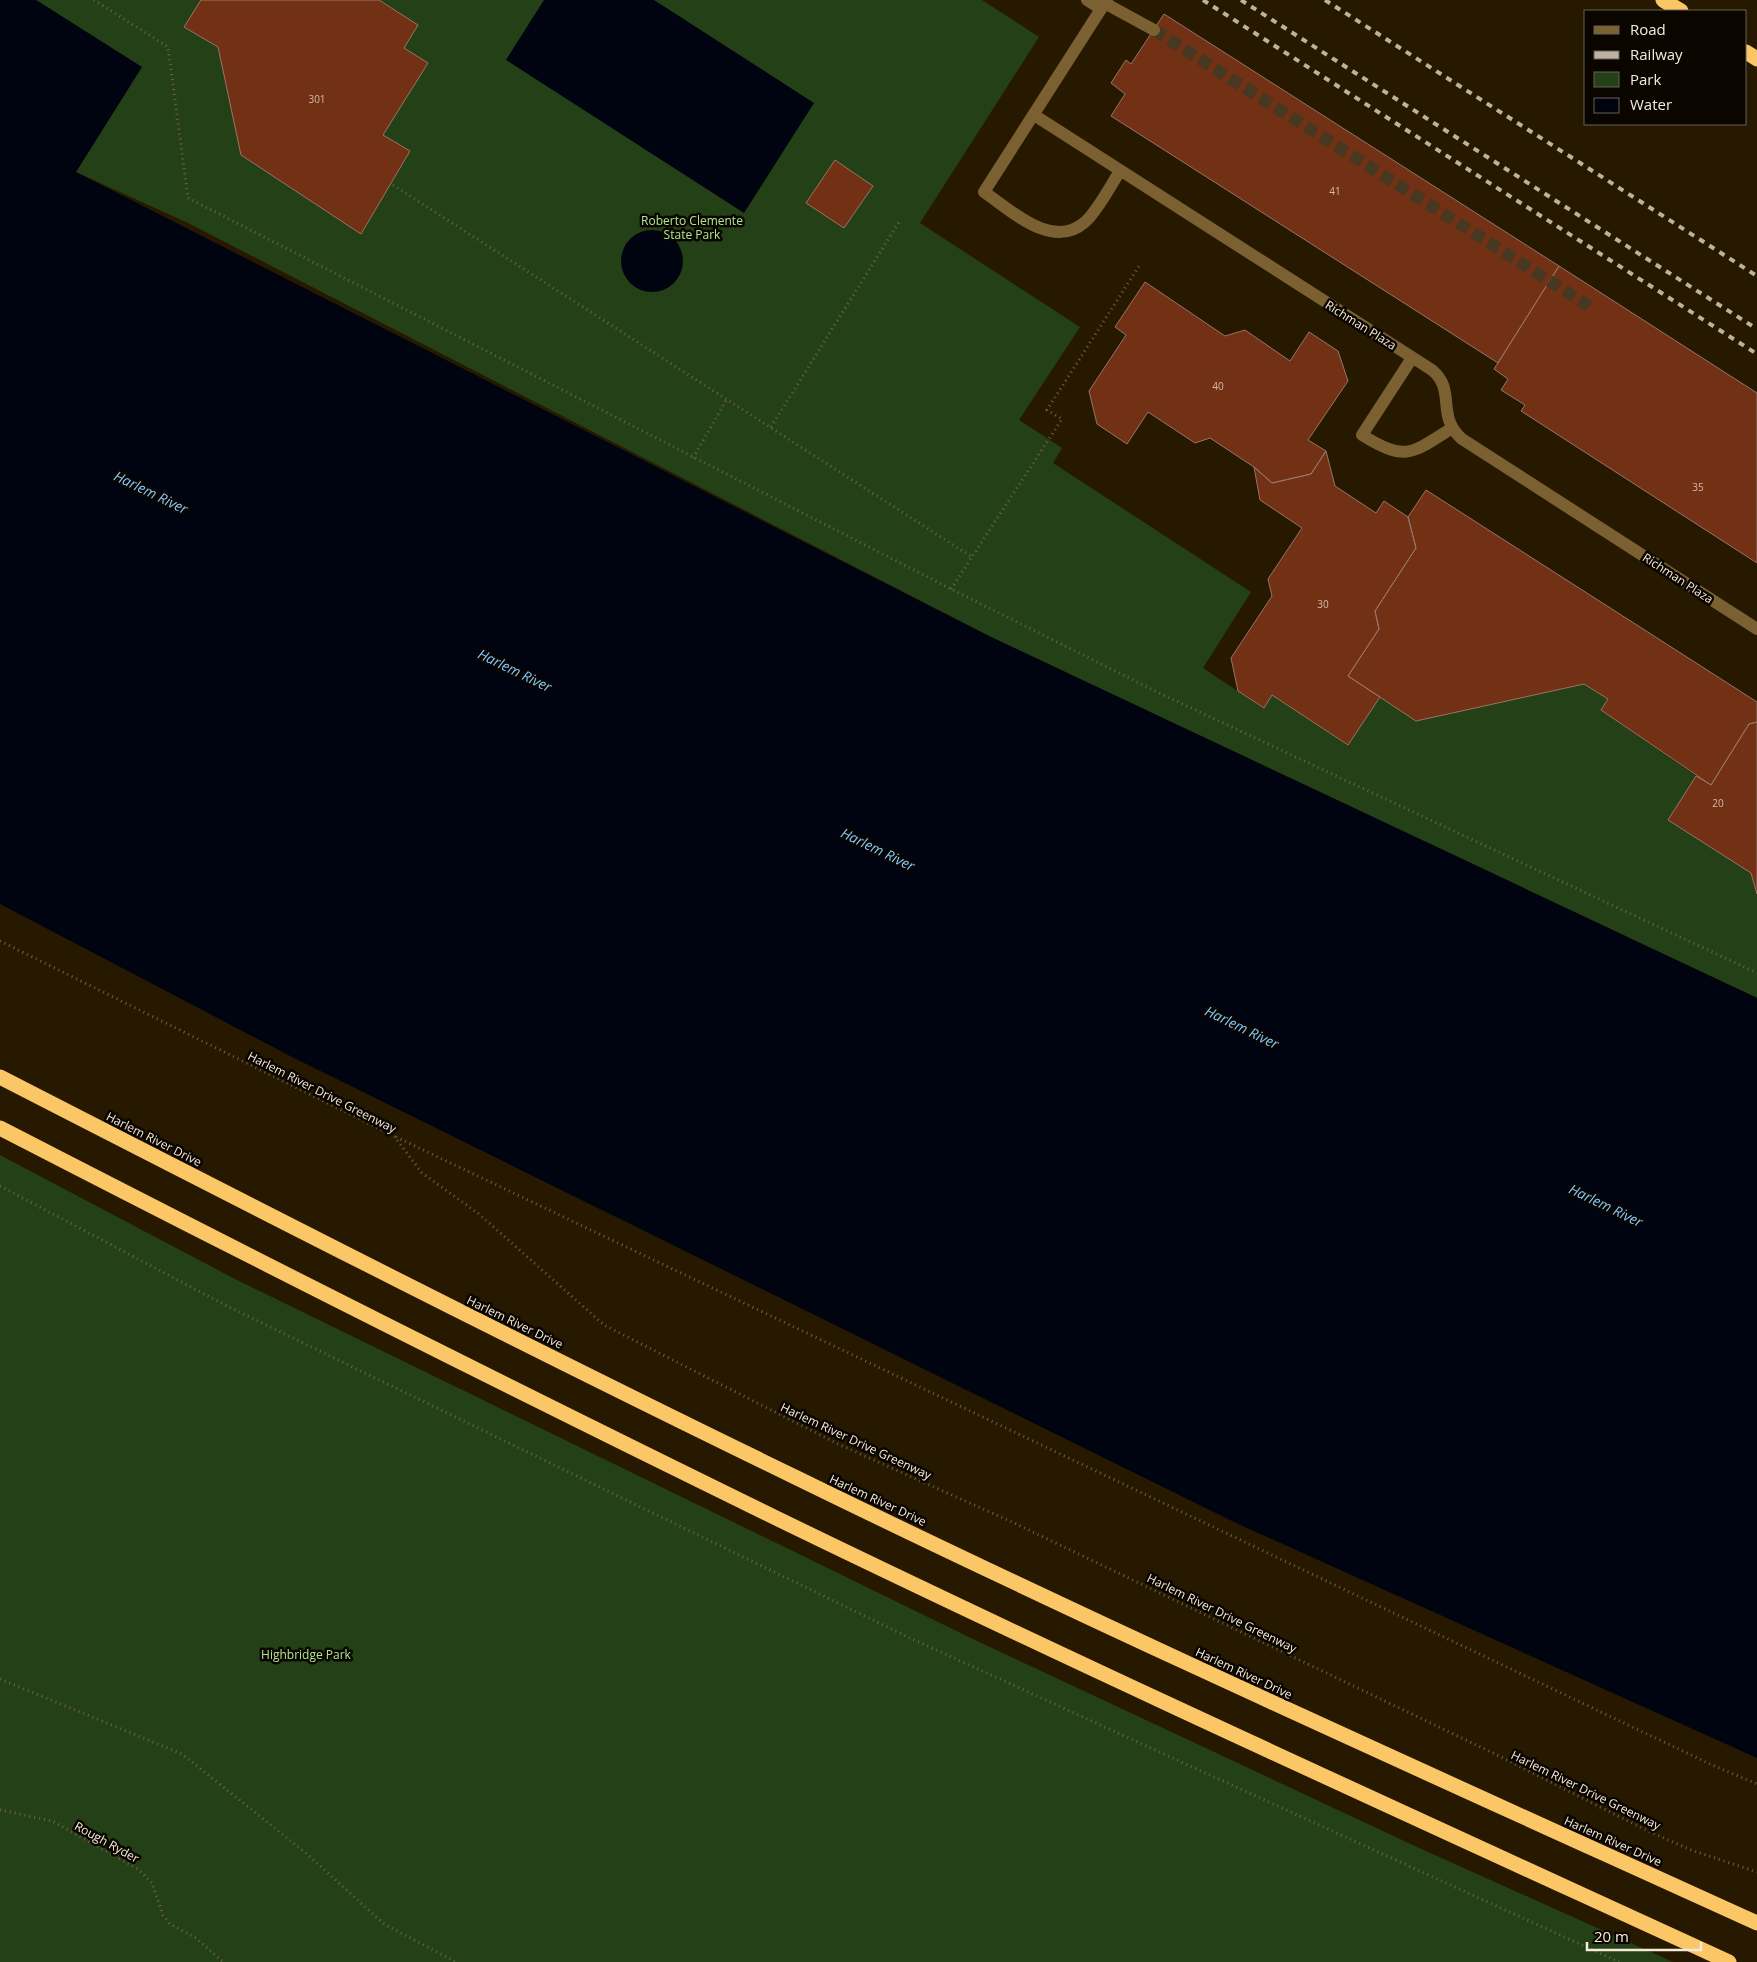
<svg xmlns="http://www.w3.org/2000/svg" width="1757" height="1962" font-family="'Open Sans',sans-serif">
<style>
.green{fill:#244016}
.water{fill:#000410}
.building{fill:#723015;stroke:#977568}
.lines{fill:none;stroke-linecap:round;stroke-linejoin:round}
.minor-tunnel{stroke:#463821;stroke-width:12;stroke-dasharray:12 6;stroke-linecap:butt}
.path{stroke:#6e614b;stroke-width:3;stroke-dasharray:1 4;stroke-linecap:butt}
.minor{stroke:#7b6132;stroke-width:12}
.highway{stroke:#fbc665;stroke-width:15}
.rail{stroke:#bdb29f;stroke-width:4;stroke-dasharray:6 6;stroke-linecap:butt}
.minor-bridge{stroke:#7b6132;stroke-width:12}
.labels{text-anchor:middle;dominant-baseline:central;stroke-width:5;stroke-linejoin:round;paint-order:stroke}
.number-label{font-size:10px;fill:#d4bcaa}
.park-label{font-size:12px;fill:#ace890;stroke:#0b0500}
.street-label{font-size:12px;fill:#f5ebdb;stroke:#0b0500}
.water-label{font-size:14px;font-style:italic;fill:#81c9fe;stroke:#0b0500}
</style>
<rect width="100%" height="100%" fill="#271900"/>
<path class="green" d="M 36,0 L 982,0 L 1039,37 L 920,223 L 1080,327 L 1019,420 L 1062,448 L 1053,463 L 1251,592 L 1203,668 L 1263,708 L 1272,695 L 1347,745 L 1380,697 L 1584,684 L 1608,699 L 1602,711 L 1696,776 L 1669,820 L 1751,873 L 1757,894 L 1757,998 L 989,636 L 190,224 L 76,172 L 141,67 Z
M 0,1155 L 233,1278 L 977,1641 L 1417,1847 L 1673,1962 L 0,1962 Z"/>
<path class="water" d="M 0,0 L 36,0 L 142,67 L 76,172 L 989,636 L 1757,998 L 1757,1758 L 1236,1523 L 292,1057 L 0,904 Z
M 544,0 L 654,0 L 814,103 L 744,213 L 506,60 Z
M621 261a31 31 0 1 1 62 0a31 31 0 1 1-62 0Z"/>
<path class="building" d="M 201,0 L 379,0 L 418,25 L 404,48 L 428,63 L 383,135 L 410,151 L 361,234 L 241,155 L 218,47 L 184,27 Z
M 1164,14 L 1559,266 L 1498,363 L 1111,116 L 1125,94 L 1111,83 L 1126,60 L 1131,64 Z
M 835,160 L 873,186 L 844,228 L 806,203 Z
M 1559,266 L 1757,393 L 1757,563 L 1521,411 L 1525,405 L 1501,390 L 1508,379 L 1494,369 Z
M 1145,282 L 1225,336 L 1245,330 L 1290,361 L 1309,332 L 1338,351 L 1348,381 L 1308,440 L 1326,451 L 1311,474 L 1272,483 L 1254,467 L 1210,438 L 1195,443 L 1148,412 L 1127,444 L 1097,424 L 1089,391 L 1126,335 L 1115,327 Z
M 1326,451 L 1335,486 L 1376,513 L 1384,501 L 1408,517 L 1416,548 L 1375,611 L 1379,629 L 1348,676 L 1380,697 L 1348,745 L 1272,695 L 1264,708 L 1238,691 L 1231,658 L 1272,596 L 1268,579 L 1302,528 L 1260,500 L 1254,467 L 1272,483 L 1311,474 Z
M 1426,490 L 1757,702 L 1757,722 L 1749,724 L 1711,785 L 1601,710 L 1608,699 L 1584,684 L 1416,721 L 1348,676 L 1379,629 L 1375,611 L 1416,548 L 1408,517 Z
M 1757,722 L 1757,894 L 1751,873 L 1668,820 L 1696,776 L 1711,785 L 1749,724 Z"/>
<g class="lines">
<path class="minor-tunnel" d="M 1154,30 L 1589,306"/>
<path class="path" d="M 94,0 L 168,47 L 188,198 L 951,589 L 1157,692 L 1757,973
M 393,185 L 972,557
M 771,427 L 899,222
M 693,458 L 727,399
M 951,589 L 1062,419 L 1047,410 L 1139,266
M 0,941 L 394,1136 L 422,1173 L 479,1214 L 604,1325 L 838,1444 L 1012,1522 L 1493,1753 L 1646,1830 L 1691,1850 L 1757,1872
M 396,1137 L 1712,1765 L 1757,1784
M 0,1186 L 225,1305 L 910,1638 L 1619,1962
M 0,1679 L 182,1754 L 307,1854 L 384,1924 L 456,1962
M 0,1810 L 52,1821 L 138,1869 L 152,1883 L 163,1915 L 170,1924 L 196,1938 L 223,1962"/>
<path class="minor" d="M 1087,0 L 1101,9 L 984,192 C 1011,210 1052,251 1085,222 C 1097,212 1111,185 1120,171
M 1099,0 L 1154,30
M 1034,115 L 1432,370 C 1457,391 1435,415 1462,439 L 1757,629
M 1412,358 L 1362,435 C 1406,462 1411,454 1452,428"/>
<path class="highway" d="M 1663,0 L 1681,11
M 1746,52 L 1757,59
M 0,1077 C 265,1213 529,1348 797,1478 C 1114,1633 1436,1777 1757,1923
M 0,1128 C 258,1261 516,1391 776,1518 C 1091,1671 1411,1816 1729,1962"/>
<path class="rail" d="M 1203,0 L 1757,354
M 1241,0 L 1757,329
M 1325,0 L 1757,276"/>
<path class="minor-bridge" d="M 1101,9 L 1107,0"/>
</g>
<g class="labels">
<g class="number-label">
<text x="317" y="99">301</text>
<text x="1335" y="191">41</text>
<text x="1218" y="386">40</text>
<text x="1698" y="487">35</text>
<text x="1323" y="604">30</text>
<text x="1718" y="803">20</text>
</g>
<g class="park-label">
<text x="692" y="220">Roberto Clemente<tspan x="692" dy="14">State Park</tspan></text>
<text x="306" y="1654">Highbridge Park</text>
</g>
<g class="street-label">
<text transform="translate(1361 325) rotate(32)">Richman Plaza</text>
<text transform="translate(1678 578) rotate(33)">Richman Plaza</text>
<text transform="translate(322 1092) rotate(27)">Harlem River Drive Greenway</text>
<text transform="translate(154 1139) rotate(27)">Harlem River Drive</text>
<text transform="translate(515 1322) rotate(26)">Harlem River Drive</text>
<text transform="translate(856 1441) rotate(25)">Harlem River Drive Greenway</text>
<text transform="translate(878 1500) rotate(25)">Harlem River Drive</text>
<text transform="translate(1222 1613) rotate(26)">Harlem River Drive Greenway</text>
<text transform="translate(1244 1673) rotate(25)">Harlem River Drive</text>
<text transform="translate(1586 1790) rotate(26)">Harlem River Drive Greenway</text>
<text transform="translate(1613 1841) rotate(24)">Harlem River Drive</text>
<text transform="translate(107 1842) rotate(29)">Rough Ryder</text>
</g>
<g class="water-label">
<text transform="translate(151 492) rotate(26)">Harlem River</text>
<text transform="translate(515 670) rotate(26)">Harlem River</text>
<text transform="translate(878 849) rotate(26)">Harlem River</text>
<text transform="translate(1242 1027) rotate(26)">Harlem River</text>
<text transform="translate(1606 1205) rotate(26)">Harlem River</text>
</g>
</g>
<rect x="1584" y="10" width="162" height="115" fill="#0b0500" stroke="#696158"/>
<rect x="1594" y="26" width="25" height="8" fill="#7b6132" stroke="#696158"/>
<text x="1630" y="35" font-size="15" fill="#f5ebdb">Road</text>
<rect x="1594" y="51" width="25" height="8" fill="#bdb29f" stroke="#696158"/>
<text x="1630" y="60" font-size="15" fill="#f5ebdb">Railway</text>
<rect x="1594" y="72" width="25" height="15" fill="#244016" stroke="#696158"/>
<text x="1630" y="85" font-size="15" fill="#f5ebdb">Park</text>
<rect x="1594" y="98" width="25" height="15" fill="#000410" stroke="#696158"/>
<text x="1630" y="110" font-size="15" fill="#f5ebdb">Water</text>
<path d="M1587 1942v8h114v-8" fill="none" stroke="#f5ebdb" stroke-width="2.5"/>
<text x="1594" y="1942" font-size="15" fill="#f5ebdb" stroke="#0b0500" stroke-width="4" paint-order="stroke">20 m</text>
</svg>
